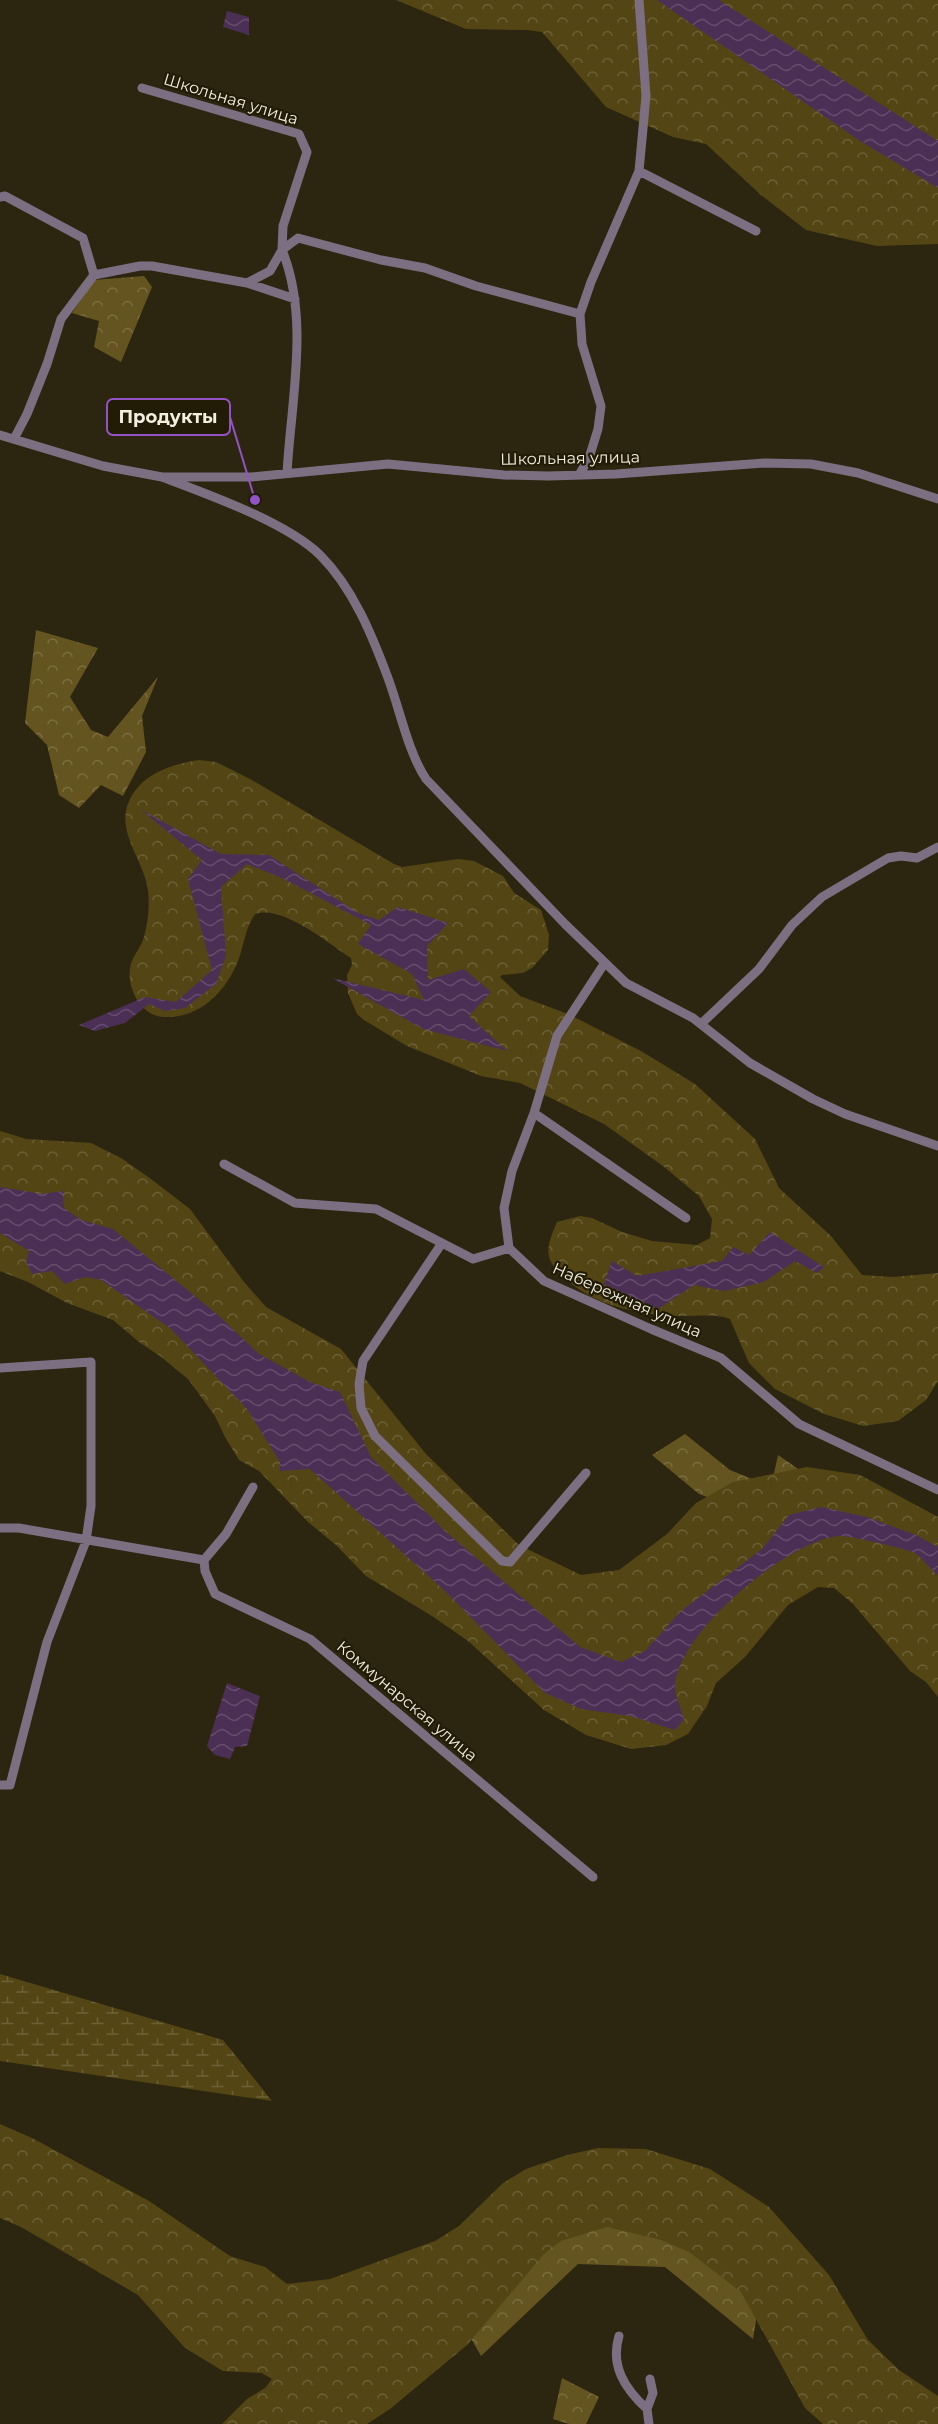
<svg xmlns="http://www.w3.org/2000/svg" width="938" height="2424" font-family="Montserrat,sans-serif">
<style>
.forest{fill:url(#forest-crowns)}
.wetland{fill:url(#wetland-marsh)}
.park{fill:url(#park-crowns)}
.water{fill:url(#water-waves)}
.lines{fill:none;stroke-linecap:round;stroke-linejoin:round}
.minor{stroke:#7d6f82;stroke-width:9}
.labels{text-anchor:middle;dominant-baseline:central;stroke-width:4.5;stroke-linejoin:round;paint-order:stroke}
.street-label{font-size:16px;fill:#f2eee0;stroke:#221c06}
.leader{fill:none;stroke:#9353c6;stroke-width:2}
.callout-dot{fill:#9353c6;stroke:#221c06;stroke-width:2}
.callout{fill:#221c06;stroke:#9353c6;stroke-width:2}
.callout-label{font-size:18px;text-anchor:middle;font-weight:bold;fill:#f2eee0}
</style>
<defs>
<pattern id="forest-crowns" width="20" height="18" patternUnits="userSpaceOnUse" patternTransform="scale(1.5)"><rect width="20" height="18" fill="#645520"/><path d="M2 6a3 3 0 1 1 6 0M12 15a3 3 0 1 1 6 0" fill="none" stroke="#7b6e40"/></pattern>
<pattern id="wetland-marsh" width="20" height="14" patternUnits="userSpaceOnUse" patternTransform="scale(1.5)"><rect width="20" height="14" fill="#534614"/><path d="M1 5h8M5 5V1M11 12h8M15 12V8" fill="none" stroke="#6c6136"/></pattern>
<pattern id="park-crowns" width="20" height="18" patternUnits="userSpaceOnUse" patternTransform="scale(1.5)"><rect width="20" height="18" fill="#534614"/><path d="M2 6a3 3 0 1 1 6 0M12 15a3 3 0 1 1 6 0" fill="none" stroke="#6c6136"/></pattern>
<pattern id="water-waves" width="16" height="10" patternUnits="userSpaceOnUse" patternTransform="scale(1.5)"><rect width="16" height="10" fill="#4c2f55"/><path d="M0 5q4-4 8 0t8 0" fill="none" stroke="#664d6d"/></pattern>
</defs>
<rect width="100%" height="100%" fill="#2c2610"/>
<path class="forest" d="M 144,276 L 152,287 L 121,362 L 94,347 L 99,321 L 72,313 L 94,280 Z
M 36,630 L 98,648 L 70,697 L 91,730 L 108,737 L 158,677 L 142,716 L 146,752 L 123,796 L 101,785 L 79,808 L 59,795 L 47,745 L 25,723 Z
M 685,1434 L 730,1470 L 771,1487 L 778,1455 L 823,1486 L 755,1515 L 699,1494 L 652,1455 Z
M 633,2186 L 764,2273 L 753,2339 L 665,2267 L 578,2264 L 481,2356 L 426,2259 Z
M 562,2378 L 599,2397 L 586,2424 L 569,2424 L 553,2419 Z"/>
<path class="wetland" d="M 0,1974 L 223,2040 L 272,2101 L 0,2061 Z"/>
<path class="park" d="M 396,0 L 938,0 L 938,244 L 877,246 L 806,230 L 761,195 L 706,144 L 673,137 L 606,107 L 542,32 L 527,30 L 466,29 Z
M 199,760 L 216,762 L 250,779 L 394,864 L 402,867 L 458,859 L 474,861 L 503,876 L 514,893 L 541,910 L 549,935 L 548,950 L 532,968 L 523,973 L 502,975 L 500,977 L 520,996 L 568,1014 L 641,1051 L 695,1084 L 755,1139 L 779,1188 L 831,1236 L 862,1275 L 893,1277 L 938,1273 L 938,1381 L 926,1400 L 898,1421 L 863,1426 L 824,1414 L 775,1389 L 749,1363 L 730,1319 C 717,1314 698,1316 684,1316 C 644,1315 599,1308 568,1281 C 543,1260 545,1250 557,1222 L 580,1216 L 592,1218 L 622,1232 L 652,1241 L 697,1245 L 710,1238 L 712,1219 L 699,1196 L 663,1166 L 604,1124 L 520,1083 L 481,1076 L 407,1046 L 364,1020 L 357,1014 L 348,993 L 347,975 L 352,965 L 351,958 C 328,943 282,904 255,914 C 245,928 244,946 238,961 C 225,993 199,1019 163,1017 C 141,1016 127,988 130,969 C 131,958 139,950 143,940 C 148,925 150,905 148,890 C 144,859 114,831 130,799 C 143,773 173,764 199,760 Z
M 0,1131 L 26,1139 L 91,1143 L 121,1158 L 151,1179 L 190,1209 L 244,1282 L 266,1307 L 341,1349 L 426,1454 L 519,1545 L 581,1575 L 619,1570 L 667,1534 L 696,1503 L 733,1482 L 807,1467 L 860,1475 L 938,1517 L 938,1697 L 926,1682 L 910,1671 L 853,1604 L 834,1588 L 818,1587 L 788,1605 L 745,1657 L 716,1683 L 707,1706 L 688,1734 L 666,1745 L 631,1749 L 586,1735 L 544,1710 L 468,1641 L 432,1616 L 366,1576 L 336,1545 L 308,1522 L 259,1471 L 239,1460 L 225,1437 L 215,1416 L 188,1379 L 160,1356 L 139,1342 L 113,1320 L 67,1303 L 28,1282 L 0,1271 Z
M 0,2124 L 32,2138 L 149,2201 L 230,2256 L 265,2267 L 287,2284 L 330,2279 L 435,2241 L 459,2226 L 503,2183 L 526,2169 L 567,2155 L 598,2148 L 646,2149 L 710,2169 L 769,2207 L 829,2275 L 868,2340 L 899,2370 L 938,2396 L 938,2424 L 823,2424 L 805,2408 L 741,2292 L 689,2252 L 661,2240 L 607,2227 L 561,2241 L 544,2254 L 467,2345 L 390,2409 L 367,2424 L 222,2424 L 247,2399 L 265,2388 L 272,2379 L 262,2373 L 223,2371 L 185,2348 L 138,2295 L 21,2227 L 0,2218 Z"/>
<path class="water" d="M 657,0 L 719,0 L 938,141 L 938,188 L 860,141 Z
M 227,11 L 249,17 L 249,35 L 223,27 Z
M 140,809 L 221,854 L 269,855 L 358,913 L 379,920 L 398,907 L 448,923 L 427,946 L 428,980 L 464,969 L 491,992 L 469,1016 L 507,1051 L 423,1029 L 332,978 L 424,1000 L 412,974 L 358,944 L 371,925 L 284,879 L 247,864 L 221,887 L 226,956 L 216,984 L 185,1008 L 165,1011 L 149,1004 L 125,1023 L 95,1031 L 79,1025 L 145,997 L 176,1002 L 212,970 L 188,879 L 202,860 Z
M 0,1187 L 42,1194 L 63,1191 L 64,1208 L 81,1220 L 113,1229 L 218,1315 L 259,1354 L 310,1382 L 340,1392 L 371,1457 L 445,1531 L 580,1647 L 621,1662 L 645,1651 L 680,1612 L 763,1548 L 789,1515 L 821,1507 L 867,1517 L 916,1535 L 938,1547 L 938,1576 C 931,1569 923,1559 915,1553 C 908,1549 847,1535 839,1536 C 788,1540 678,1633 675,1685 C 674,1695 682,1710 684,1720 L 675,1730 L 630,1716 L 581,1709 L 545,1693 L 444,1590 L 310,1469 L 280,1471 L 280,1462 L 247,1409 L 171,1329 L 101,1280 L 85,1277 L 65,1284 L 52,1271 L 32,1274 L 26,1262 L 29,1251 L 0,1233 Z
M 770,1232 L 824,1267 L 817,1273 L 795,1261 L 764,1282 L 724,1291 L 694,1285 L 658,1309 L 604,1284 L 612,1261 L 637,1276 L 722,1261 L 733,1247 L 749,1255 Z
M 227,1683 L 260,1696 L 247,1746 L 235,1747 L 230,1759 L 215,1755 L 207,1746 Z"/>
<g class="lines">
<path class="minor" d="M 639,171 L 756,231
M 0,197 L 5,196 L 83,238 L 94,275 L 140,266 L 152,266 L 247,283 L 270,271 L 282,250 L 283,226 L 307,152 L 299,134 L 142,88
M 247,283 L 295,299
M 0,435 L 103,466 L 162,477 L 251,477 L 388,464 L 504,475 L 549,476 L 616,474 L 765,463 L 811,464 L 858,473 L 938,499
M 14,439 L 27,414 L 47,364 L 61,319 L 94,275
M 287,473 C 291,401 310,318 282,250 L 298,238 L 381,260 L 425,268 L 476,286 L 580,314 L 591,282 L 639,171 L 646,96 L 639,0
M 579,475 L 589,458 L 598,429 L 601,406 L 582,344 L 580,314
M 162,477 C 207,494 286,522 320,555 C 353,588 372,635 388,678 C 400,710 408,752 426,779 L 565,924 L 626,983 L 693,1018 L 750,1063 L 813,1099 L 845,1114 L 938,1146
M 604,964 L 557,1036 L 534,1113 L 512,1171 L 504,1208 L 509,1248 L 544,1281 L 651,1329 L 721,1358 L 799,1424 L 938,1490
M 701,1024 L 759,969 L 792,925 L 822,897 L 888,858 L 901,856 L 917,858 L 938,847
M 534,1113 L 686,1218
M 224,1164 L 295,1203 L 376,1209 L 473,1259 L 509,1248
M 442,1243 L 363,1361 L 359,1384 L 361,1408 L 375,1436 L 502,1561 L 510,1562 L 586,1473
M 0,1368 L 91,1362 L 91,1506 L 86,1541 L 47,1642 L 10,1785 L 0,1785
M 0,1528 L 19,1528 L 204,1560 L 226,1534 L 253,1487
M 204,1560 L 205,1571 L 215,1594 L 310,1639 L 593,1877
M 619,2336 C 610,2366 625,2389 647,2409
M 649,2424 L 647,2409 L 653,2393 L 650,2379"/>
</g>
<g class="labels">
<g class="street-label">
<text transform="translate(231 99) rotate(17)">Школьная улица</text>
<text transform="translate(570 458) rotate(-1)">Школьная улица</text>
<text transform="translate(627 1300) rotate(24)">Набережная улица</text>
<text transform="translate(407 1701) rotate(40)">Коммунарская улица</text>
</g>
</g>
<path class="leader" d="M255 500L230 417"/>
<circle class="callout-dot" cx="255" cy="500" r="6"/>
<rect class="callout" x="107" y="399" width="123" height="36" rx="6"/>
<g class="callout-label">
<text x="168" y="423">Продукты</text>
</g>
</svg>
